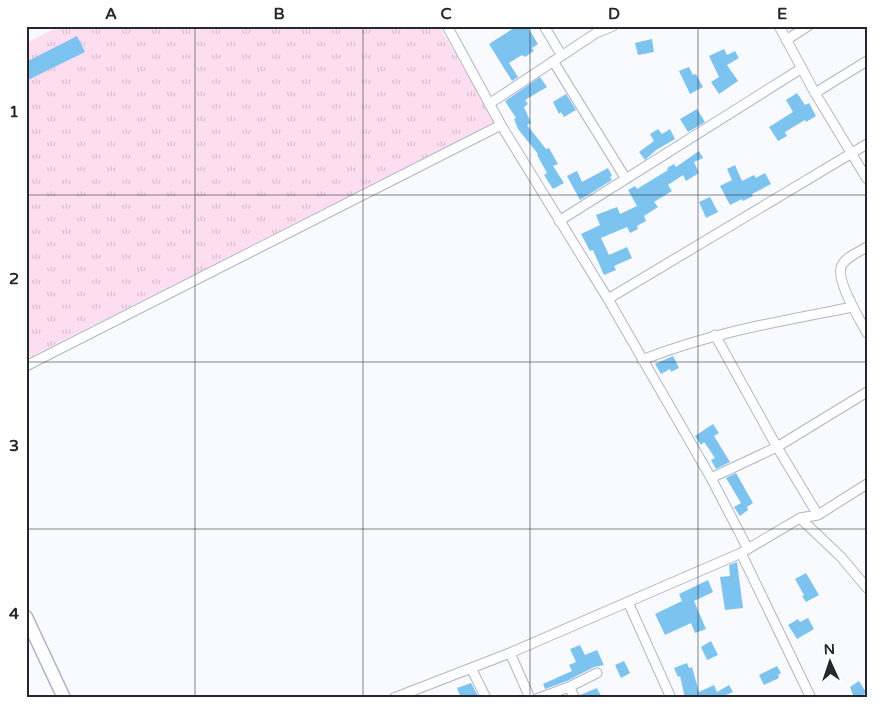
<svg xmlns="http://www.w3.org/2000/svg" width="893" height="724" font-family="'Varela Round',sans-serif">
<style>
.grass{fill:url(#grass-tufts)}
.building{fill:#7dc3ef}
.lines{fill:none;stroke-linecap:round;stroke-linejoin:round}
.street-casing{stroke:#b0b6c9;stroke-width:11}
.secondary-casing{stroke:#b0b6c9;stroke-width:15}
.street{stroke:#fff;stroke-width:9}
.secondary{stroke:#fff;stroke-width:12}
.grid{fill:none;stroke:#25272f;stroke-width:1;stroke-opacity:0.55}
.neatline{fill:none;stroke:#25272f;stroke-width:2}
.grid-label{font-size:16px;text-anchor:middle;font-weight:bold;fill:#25272f}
</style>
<defs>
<pattern id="grass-tufts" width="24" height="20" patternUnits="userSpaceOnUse" patternTransform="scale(1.25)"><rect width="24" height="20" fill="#fddef0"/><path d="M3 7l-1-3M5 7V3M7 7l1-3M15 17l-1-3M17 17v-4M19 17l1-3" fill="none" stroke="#d9bece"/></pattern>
</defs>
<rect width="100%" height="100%" fill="#f8fafe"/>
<path class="grass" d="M 60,26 L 439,26 L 496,123 L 26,359 L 26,43 Z"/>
<path class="building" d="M 517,26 L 527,26 L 538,44 L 532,48 L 534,51 L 525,57 L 522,55 L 509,63 L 518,77 L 512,81 L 489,44 Z
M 77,36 L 85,52 L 26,81 L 26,62 Z
M 652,39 L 654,52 L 638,55 L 635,43 Z
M 724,49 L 727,55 L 735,51 L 739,58 L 727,65 L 738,81 L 719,94 L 711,82 L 719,77 L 709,56 Z
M 689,67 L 693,75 L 696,74 L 703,87 L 690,94 L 679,71 Z
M 540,77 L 547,87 L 525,100 L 528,104 L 524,107 L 531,123 L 527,125 L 546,149 L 549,148 L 558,164 L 553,166 L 564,183 L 553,189 L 544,175 L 547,173 L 537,155 L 538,154 L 518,129 L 514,119 L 516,118 L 505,101 Z
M 797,93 L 805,105 L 809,103 L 816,116 L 806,122 L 805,120 L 785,132 L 787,136 L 778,141 L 769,127 L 793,112 L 786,100 Z
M 566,94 L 576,110 L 564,117 L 561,112 L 559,114 L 553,102 Z
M 697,109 L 705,122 L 688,132 L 680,119 Z
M 658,129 L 662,134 L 670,129 L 675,139 L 656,150 L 645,160 L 639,152 L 654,141 L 650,134 Z
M 699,151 L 703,158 L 694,162 L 699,173 L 686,181 L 683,175 L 668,185 L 672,191 L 654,202 L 658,207 L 644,216 L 646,221 L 637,226 L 638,229 L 630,233 L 627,227 L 601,238 L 609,255 L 627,247 L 632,258 L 614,266 L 616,270 L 604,275 L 593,250 L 590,251 L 581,234 L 600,225 L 596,215 L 617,207 L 620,214 L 637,206 L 628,190 L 635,186 L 637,189 L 668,170 L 667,168 L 674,164 L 676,167 Z
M 735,165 L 742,181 L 754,175 L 756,178 L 765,173 L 771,184 L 752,194 L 753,196 L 743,201 L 742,199 L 730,205 L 720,186 L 732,180 L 727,169 Z
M 608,168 L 612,176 L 610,177 L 612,180 L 580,200 L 567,176 L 577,171 L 582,182 Z
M 710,197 L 718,212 L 706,218 L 699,202 Z
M 673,356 L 679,368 L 671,372 L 670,369 L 661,374 L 655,364 Z
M 713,424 L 719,433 L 714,436 L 730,462 L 716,469 L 711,460 L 715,458 L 704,442 L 701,445 L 695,436 Z
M 736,473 L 753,503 L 747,507 L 748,510 L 740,516 L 734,507 L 741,503 L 726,478 Z
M 737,562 L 743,608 L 725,610 L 720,577 L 730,576 L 729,565 Z
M 806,573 L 819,595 L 806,602 L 802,596 L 804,595 L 795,579 Z
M 708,580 L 713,592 L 694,601 L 706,629 L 695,633 L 691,623 L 665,635 L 655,614 L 682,601 L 679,594 Z
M 808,618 L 814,629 L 797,639 L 788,625 L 798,619 L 800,622 Z
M 711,641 L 718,655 L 707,660 L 701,647 Z
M 580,645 L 585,655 L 597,650 L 604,665 L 594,667 L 567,681 L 545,689 L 543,684 L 572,671 L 569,665 L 576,662 L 570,649 Z
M 624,661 L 630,673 L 621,678 L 615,665 Z
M 687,663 L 689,668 L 692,667 L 699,692 L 714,685 L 717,692 L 729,685 L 733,692 L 726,695 L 728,698 L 685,698 L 680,676 L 678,677 L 674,668 Z
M 777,666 L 781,673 L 778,675 L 779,678 L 764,685 L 759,675 Z
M 859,681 L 866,692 L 861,698 L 854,698 L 850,687 Z
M 471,683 L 479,698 L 461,698 L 457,688 Z
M 597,688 L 602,698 L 581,698 L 580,695 Z"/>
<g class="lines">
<defs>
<path id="street" d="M 447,26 L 501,125 L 608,299 L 711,478 L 748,549
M 544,26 L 562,56
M 779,26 L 815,93 L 867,179
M 786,40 L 808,26
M 553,61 L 626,179
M 815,93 L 867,61
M 489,104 L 596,33 L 613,26
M 559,221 L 802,68
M 867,247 C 859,252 846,257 842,265 C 834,278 860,320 867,333
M 608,299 L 867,144
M 715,335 L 777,447 L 818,515
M 642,360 C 710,333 781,321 853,307
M 26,366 L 501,125
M 711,478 L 777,447 L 867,392
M 800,518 L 841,557 L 867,588
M 741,553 L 811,698
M 628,602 L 671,698
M 510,653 L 530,698
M 471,668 L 486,698
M 569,687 L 575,698
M 394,698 L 510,653 L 741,553 L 800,518 L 818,515 L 867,484
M 539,698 L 569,687 L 597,673"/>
<path id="secondary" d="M 26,617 L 64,698"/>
</defs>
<use href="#street" class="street-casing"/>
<use href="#secondary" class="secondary-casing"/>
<use href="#street" class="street"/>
<use href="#secondary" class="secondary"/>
</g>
<path class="grid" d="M 195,26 L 195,698M 363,26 L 363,698M 530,26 L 530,698M 698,26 L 698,698M 26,195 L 867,195M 26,362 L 867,362M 26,529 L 867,529"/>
<rect width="893" height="724" fill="none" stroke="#ffffff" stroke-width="55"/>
<g transform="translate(830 662) rotate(357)" stroke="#ffffff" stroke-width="4" paint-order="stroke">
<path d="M0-4L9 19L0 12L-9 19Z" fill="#25272f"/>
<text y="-8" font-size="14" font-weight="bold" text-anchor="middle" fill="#25272f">N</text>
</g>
<rect x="28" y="28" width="838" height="668" class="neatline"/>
<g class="grid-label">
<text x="111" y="19">A</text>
<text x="279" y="19">B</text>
<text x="446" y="19">C</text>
<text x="614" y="19">D</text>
<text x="782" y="19">E</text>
<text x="14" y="117">1</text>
<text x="14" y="284">2</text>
<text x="14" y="451">3</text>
<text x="14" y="619">4</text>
</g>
</svg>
